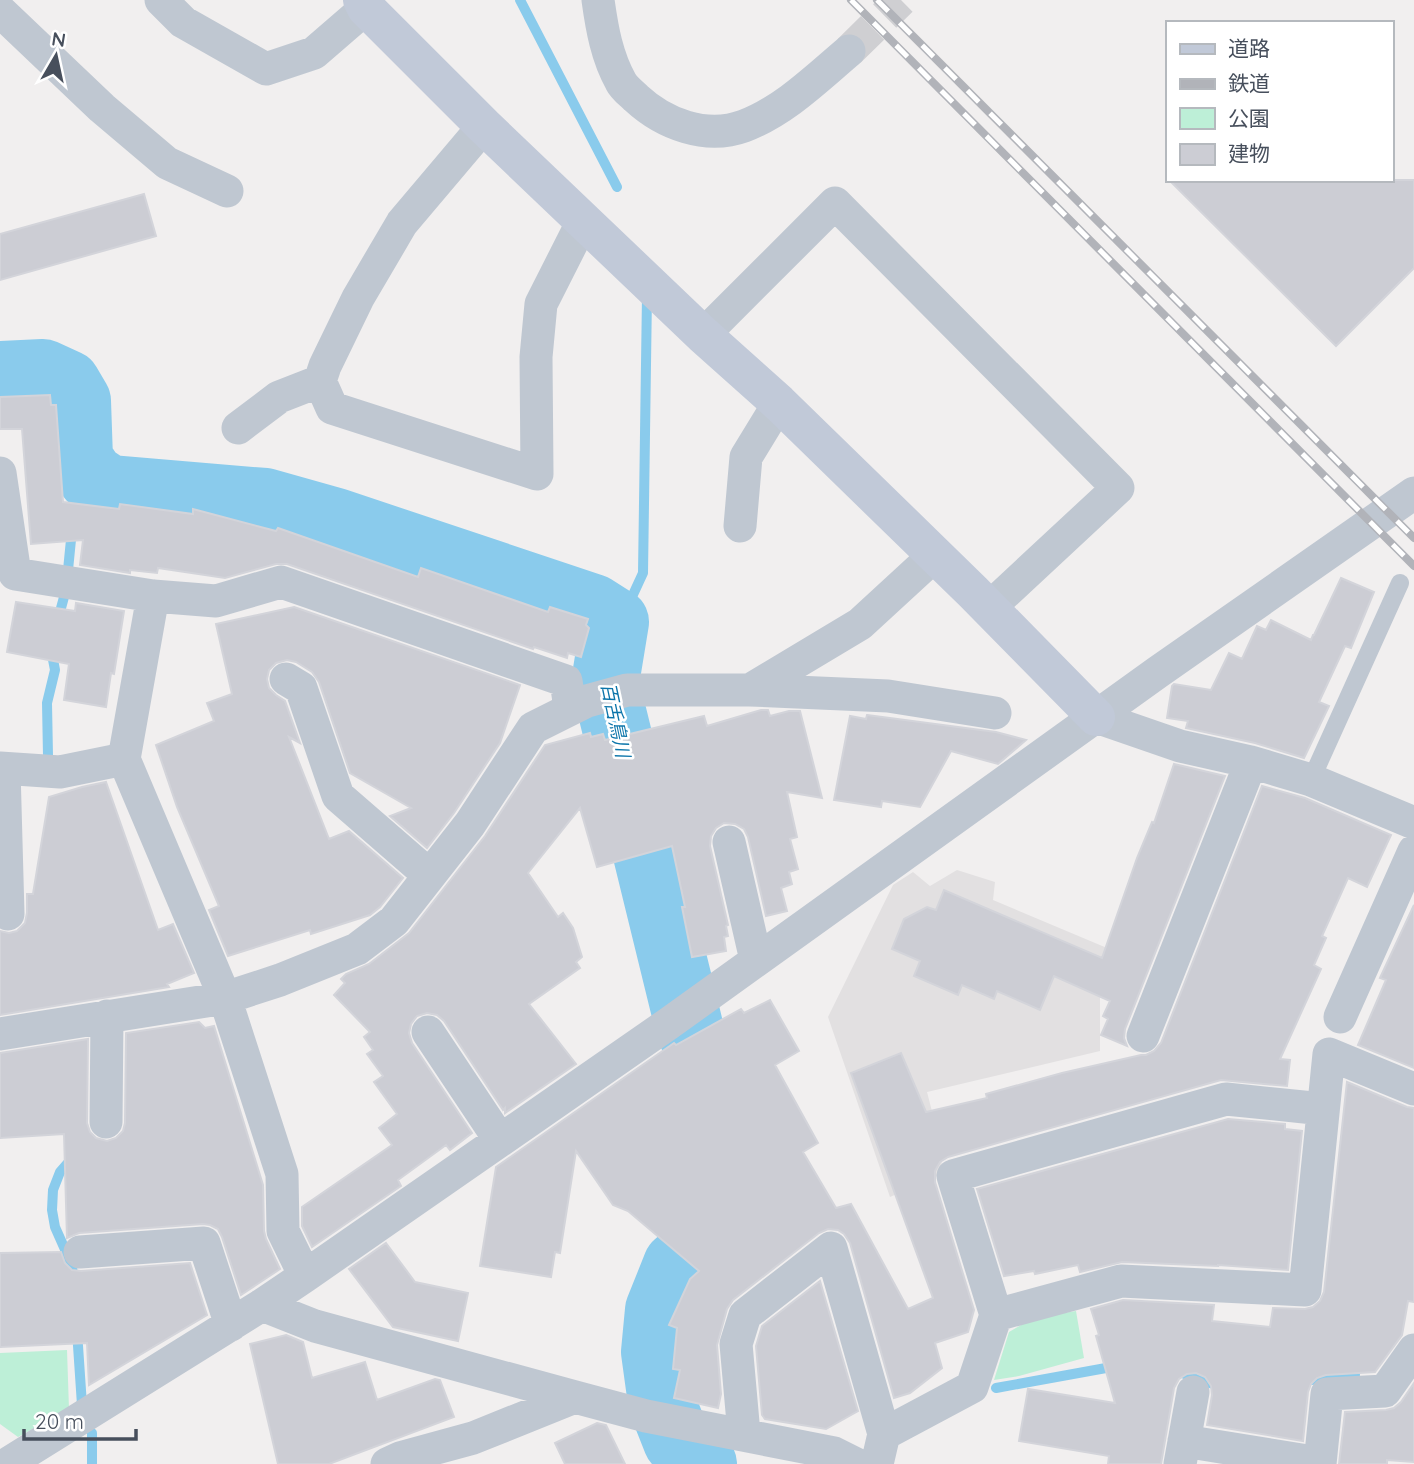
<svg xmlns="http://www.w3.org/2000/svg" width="1414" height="1464" font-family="Quicksand,'Noto Sans JP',sans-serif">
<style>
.education{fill:#e2e0e1}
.green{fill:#bdefd7}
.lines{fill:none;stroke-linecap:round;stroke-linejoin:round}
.stream{stroke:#8acbec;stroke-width:10}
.river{stroke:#8acbec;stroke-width:68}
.building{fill:#cccdd4;stroke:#d3d4da;stroke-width:2}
.street-tunnel{stroke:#cfcfd2;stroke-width:33;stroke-dasharray:33 17;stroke-linecap:butt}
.lane{stroke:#bfc7d1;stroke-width:18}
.street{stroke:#bfc7d1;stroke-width:33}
.secondary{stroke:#c1c9d8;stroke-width:38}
.rail-casing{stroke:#b1b3b9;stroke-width:8}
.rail{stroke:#fff;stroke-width:5;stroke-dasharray:16;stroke-linecap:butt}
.labels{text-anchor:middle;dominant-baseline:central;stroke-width:5;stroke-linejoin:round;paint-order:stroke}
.water-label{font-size:19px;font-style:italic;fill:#0c75aa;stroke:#fff}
</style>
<rect width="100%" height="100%" fill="#f1efef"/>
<path class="education" d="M 957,870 L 995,882 L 993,900 L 1107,948 L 1100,995 L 1100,1051 L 927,1092 L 943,1154 L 940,1175 L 890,1197 L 828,1017 L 893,885 L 913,872 L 930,886 Z"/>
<path class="green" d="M 1076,1311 L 1084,1358 L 1019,1376 L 994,1380 L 1009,1332 L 1033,1318 Z
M 67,1350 L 69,1409 L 18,1437 L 0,1424 L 0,1353 Z"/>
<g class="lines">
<path class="stream" d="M 520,0 L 617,187
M 68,570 L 79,459
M 615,622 L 631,599 L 643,573 L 647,295
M 57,623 L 64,597
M 48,756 L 47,703 L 55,670 L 51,649
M 74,1156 L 60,1172 L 53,1190 L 52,1210 L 55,1227 L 71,1263 L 75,1283
M 77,1331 L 82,1405
M 1173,1369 L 1203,1382 L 1223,1385
M 1302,1381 L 1355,1375
M 996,1388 L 1117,1366
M 92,1464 L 92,1433"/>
<path class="river" d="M 0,375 L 43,373 L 67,384 L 77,401 L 79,459 L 91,477 L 109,489 L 265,502 L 336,522 L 593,608 L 615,622 L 605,683 L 690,1030 L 723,1093 L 755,1168 L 755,1185 L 741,1210 L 677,1265 L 659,1310 L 655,1352 L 662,1403 L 677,1441 L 703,1464"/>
</g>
<path class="building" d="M 1169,180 L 1414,180 L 1414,268 L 1336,346 Z
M 144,194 L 156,236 L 0,280 L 0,234 Z
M 50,395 L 51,405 L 56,405 L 63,502 L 119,509 L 120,504 L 193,514 L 193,509 L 276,531 L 278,528 L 418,577 L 421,568 L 548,612 L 550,607 L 588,619 L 586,625 L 589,628 L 581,657 L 568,653 L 567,658 L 534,647 L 533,649 L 287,564 L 276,564 L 225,578 L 158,568 L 157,573 L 130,570 L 130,573 L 80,565 L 83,540 L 31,544 L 22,429 L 0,429 L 0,397 Z
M 1341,578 L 1374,592 L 1351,648 L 1345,646 L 1319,702 L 1329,706 L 1304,758 L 1255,743 L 1186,728 L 1188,721 L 1167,718 L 1172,686 L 1174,684 L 1211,690 L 1229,653 L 1242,659 L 1257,626 L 1266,630 L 1271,620 L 1311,640 L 1313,635 L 1314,635 Z
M 16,602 L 75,611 L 76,603 L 124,611 L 114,674 L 111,673 L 106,707 L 64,700 L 69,664 L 7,652 Z
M 294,607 L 520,685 L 500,743 L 454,813 L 427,848 L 390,816 L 411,808 L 350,773 L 319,682 L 312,672 L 296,662 L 287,660 L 276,663 L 269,670 L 267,679 L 269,688 L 276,695 L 285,701 L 300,743 L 289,737 L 329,839 L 349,831 L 403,878 L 380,907 L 370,915 L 311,934 L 310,930 L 228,956 L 209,910 L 219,906 L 177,807 L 156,745 L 214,721 L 207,703 L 232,694 L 216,624 Z
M 761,710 L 768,710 L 770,716 L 789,711 L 800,711 L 822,798 L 787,792 L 797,837 L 790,839 L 798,869 L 789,872 L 792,884 L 781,888 L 787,911 L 766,916 L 748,837 L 744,829 L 735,824 L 724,823 L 716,828 L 711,836 L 710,846 L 728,925 L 726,926 L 728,936 L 724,937 L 726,951 L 692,957 L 682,907 L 685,907 L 672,846 L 597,867 L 580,808 L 528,873 L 558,917 L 563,913 L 573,928 L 582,957 L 576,962 L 580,968 L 529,1004 L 576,1064 L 505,1113 L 505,1108 L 503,1110 L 444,1021 L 437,1015 L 427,1013 L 417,1016 L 411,1024 L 409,1033 L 412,1043 L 472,1133 L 450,1150 L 446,1145 L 398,1180 L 401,1186 L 312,1247 L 302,1226 L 302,1207 L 392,1145 L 379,1128 L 397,1114 L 374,1082 L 383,1076 L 367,1054 L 373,1050 L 364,1037 L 370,1032 L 334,995 L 345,983 L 341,979 L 346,974 L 369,964 L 409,933 L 485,836 L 545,745 L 590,733 L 591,737 L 603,734 L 605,740 L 704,716 L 707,726 Z
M 867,715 L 996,732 L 1026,740 L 998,764 L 951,751 L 920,807 L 882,801 L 881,807 L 834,800 L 850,716 L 866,719 Z
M 1174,764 L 1225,776 L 1125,1029 L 1124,1038 L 1127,1046 L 1101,1035 L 1108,1019 L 1103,1016 L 1110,1001 L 1054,976 L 1040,1010 L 997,991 L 994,999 L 962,985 L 958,995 L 914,976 L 920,961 L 892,949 L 904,919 L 927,907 L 936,910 L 944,890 L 1102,958 L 1137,858 L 1152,822 L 1154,823 Z
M 106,782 L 158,930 L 173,924 L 194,973 L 167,984 L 169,987 L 0,1015 L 0,931 L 9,933 L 17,931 L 25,923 L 27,913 L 27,894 L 33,894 L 49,797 L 82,787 Z
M 1262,786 L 1305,798 L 1391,835 L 1367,887 L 1348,878 L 1322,936 L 1326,938 L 1314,965 L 1321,969 L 1280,1059 L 1290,1060 L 1287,1086 L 1221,1080 L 948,1157 L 940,1162 L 935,1171 L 935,1182 L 974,1310 L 968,1332 L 935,1343 L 942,1368 L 910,1393 L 894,1398 L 850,1243 L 844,1234 L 838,1230 L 828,1229 L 819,1233 L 733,1300 L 727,1309 L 717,1345 L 721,1394 L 718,1408 L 674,1398 L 680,1370 L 673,1369 L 677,1328 L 669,1325 L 690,1279 L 699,1271 L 628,1211 L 613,1205 L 576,1151 L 560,1253 L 555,1252 L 551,1277 L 480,1266 L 496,1167 L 674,1043 L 676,1045 L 741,1009 L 744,1013 L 770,1000 L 799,1051 L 775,1065 L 818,1143 L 803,1152 L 836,1208 L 851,1204 L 908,1309 L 933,1298 L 851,1073 L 901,1053 L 926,1112 L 987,1098 L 986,1094 L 1062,1073 L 1141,1055 L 1146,1055 L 1154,1051 L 1161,1043 Z
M 1414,905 L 1414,1068 L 1358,1045 L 1386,980 L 1380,978 Z
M 199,1022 L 205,1028 L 214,1026 L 263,1185 L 264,1231 L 266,1239 L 280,1269 L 241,1295 L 222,1237 L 218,1229 L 210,1225 L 203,1224 L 79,1233 L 67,1238 L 64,1134 L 0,1138 L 0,1053 L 88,1039 L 87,1123 L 90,1132 L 96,1138 L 107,1141 L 116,1138 L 123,1131 L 125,1123 L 126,1033 Z
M 1347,1082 L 1407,1107 L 1414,1108 L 1414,1302 L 1408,1301 L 1402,1335 L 1375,1372 L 1326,1375 L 1317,1378 L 1311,1384 L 1308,1392 L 1303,1441 L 1207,1425 L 1212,1395 L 1211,1386 L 1205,1377 L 1196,1373 L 1187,1374 L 1179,1379 L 1174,1388 L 1161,1464 L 1108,1464 L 1109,1456 L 1019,1441 L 1028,1389 L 1115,1403 L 1096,1336 L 1099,1335 L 1091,1309 L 1123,1300 L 1214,1305 L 1212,1321 L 1270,1327 L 1273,1308 L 1305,1309 L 1313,1307 L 1320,1301 L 1324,1292 Z
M 1228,1119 L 1285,1124 L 1285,1129 L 1302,1131 L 1288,1270 L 1218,1265 L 1218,1266 L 1122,1262 L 1080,1272 L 1078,1265 L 1035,1274 L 1034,1271 L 1004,1276 L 977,1189 Z
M 386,1243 L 415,1282 L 468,1293 L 458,1341 L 393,1327 L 349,1269 Z
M 61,1252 L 65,1263 L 72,1270 L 81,1271 L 190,1263 L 207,1315 L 89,1385 L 87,1343 L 0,1347 L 0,1253 Z
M 820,1281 L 858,1411 L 826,1429 L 765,1419 L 762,1415 L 756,1346 L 762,1326 Z
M 286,1335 L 303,1342 L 312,1378 L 365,1362 L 377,1400 L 435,1379 L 440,1380 L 454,1417 L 329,1464 L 278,1464 L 250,1344 Z
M 1414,1383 L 1414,1462 L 1387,1460 L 1387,1464 L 1339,1464 L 1345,1412 L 1386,1410 L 1394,1408 L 1401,1402 Z
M 597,1423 L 606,1425 L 625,1464 L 565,1464 L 555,1443 Z"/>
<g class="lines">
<path class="street-tunnel" d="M 849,51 L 901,0"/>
<path class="lane" d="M 1311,780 L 1400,583"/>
<path class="street" d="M 161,0 L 183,22 L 266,69 L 314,53 L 366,8
M 598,0 C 602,29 607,57 621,82 C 624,88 631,93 636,98 C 664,124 706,140 744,126 C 784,111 817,78 849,51
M 0,11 L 102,108 L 167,163 L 227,191
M 484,126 L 402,223 L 358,298 L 325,366 L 320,381 L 332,408 L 537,474 L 536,357 L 541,304 L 583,221
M 703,335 L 835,203 L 1118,488 L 989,608
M 238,428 L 279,397 L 320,381
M 0,473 L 15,574 L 153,596 L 216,601 L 281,582 L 566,681 L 570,708
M 740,526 L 746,457 L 779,403
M 153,596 L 124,759 L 225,998 L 282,1174 L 283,1231 L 305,1276
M 286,679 L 301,688 L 338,796 L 429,875
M 750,690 L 860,624 L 935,555
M 1096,717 L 1180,746 L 1251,762 L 1311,780 L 1414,823
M 0,768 L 60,772 L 124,759
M 4,769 L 8,914
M 729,842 L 756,960
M 1340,1017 L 1414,851
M 428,1032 L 500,1140
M 0,1034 L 225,998 L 280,980 L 357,949 L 394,921 L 470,824 L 533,728 L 587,701 L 627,690 L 750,690 L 888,696 L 995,713
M 1143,1036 L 1251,762
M 106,1122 L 107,1016
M 80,1252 L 204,1243 L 231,1325
M 262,1305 L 315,1326 L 575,1397 L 646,1416 L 834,1453 L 856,1464
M 996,1315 L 953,1176 L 1226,1099 L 1323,1109
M 744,1434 L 736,1344 L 745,1315 L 831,1248 L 884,1434
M 1184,1441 L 1320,1463
M 7,1464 L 262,1305 L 305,1276 L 668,1024 L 1158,672 L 1414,493
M 387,1464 L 400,1458 L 473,1438 L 575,1397
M 877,1464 L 884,1434 L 972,1387 L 996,1315 L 1121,1281 L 1305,1290 L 1329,1054 L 1414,1089
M 1180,1464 L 1193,1392
M 1320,1464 L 1327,1394 L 1385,1391 L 1414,1350"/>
<path class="secondary" d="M 362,0 L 366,8 L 484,126 L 703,335 L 779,403 L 973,592 L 1096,717"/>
<defs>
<path id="rail" d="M 851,0 L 1414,566
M 877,0 L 1414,538"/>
</defs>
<use href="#rail" class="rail-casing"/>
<use href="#rail" class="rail"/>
</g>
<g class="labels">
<g class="water-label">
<text transform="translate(616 720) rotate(78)">百舌鳥川</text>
</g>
</g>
<rect x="1166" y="21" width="228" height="161" fill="#ffffff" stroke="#b5b9be" stroke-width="2"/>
<rect x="1180" y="44" width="35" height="10" fill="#c1c9d8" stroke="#b5b9be" stroke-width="2"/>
<text x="1228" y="56" font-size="21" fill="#474f5c">道路</text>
<rect x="1180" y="79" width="35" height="10" fill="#b1b3b9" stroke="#b5b9be" stroke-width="2"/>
<text x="1228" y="91" font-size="21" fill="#474f5c">鉄道</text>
<rect x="1180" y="108" width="35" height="21" fill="#bdefd7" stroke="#b5b9be" stroke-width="2"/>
<text x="1228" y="126" font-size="21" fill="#474f5c">公園</text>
<rect x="1180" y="144" width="35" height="21" fill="#cccdd4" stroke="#b5b9be" stroke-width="2"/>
<text x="1228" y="161" font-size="21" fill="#474f5c">建物</text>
<g transform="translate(56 56) rotate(9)" stroke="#ffffff" stroke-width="5" paint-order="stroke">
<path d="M0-5L12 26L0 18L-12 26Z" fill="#474f5c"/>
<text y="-10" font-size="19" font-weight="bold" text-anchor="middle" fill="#474f5c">N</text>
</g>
<path d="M24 1429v10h112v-10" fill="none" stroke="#474f5c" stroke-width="3.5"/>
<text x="35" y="1429" font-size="21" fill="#474f5c" stroke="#ffffff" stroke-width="5" paint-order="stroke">20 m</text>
</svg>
